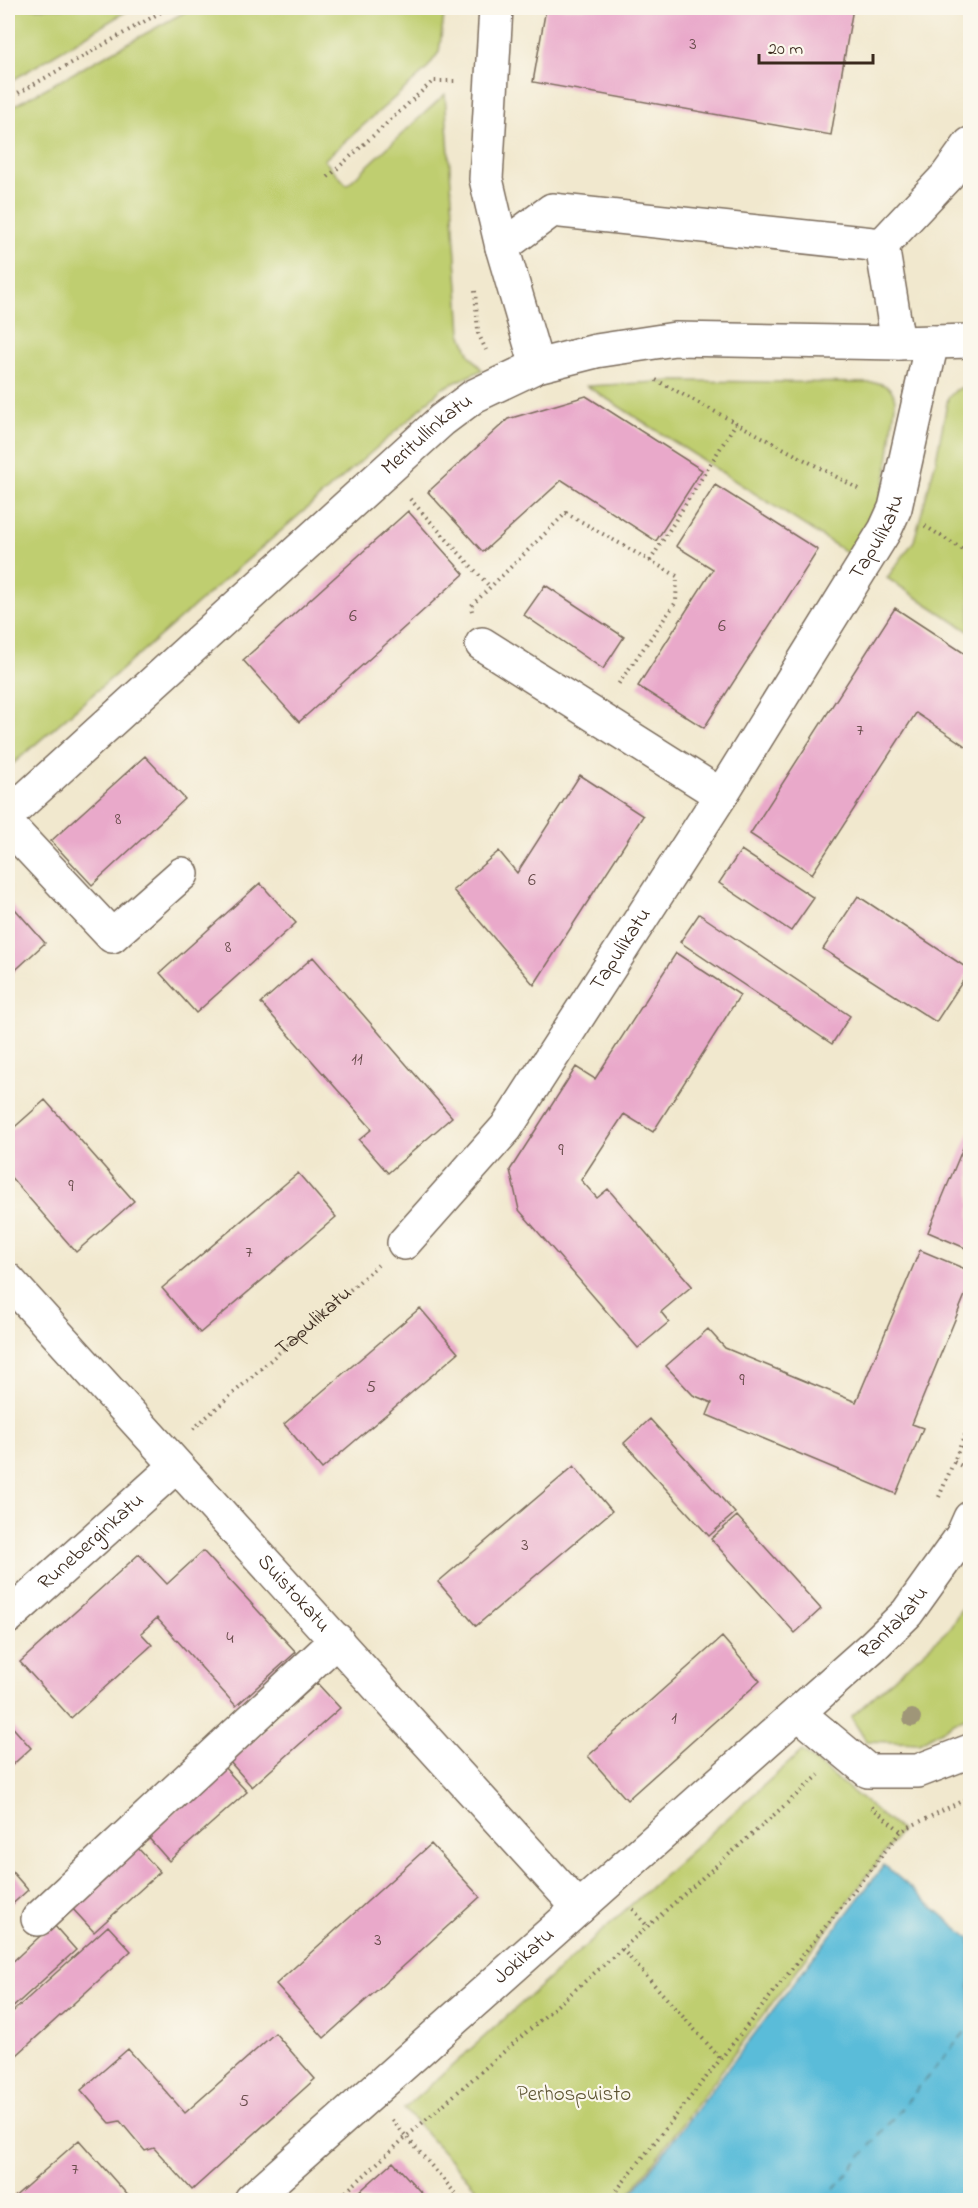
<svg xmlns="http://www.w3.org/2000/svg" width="978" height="2208" font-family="'Indie Flower',sans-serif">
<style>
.green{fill:#bfce70;stroke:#7d7c47;stroke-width:1.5}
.water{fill:#5abcd9;stroke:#4a737c;stroke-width:1.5}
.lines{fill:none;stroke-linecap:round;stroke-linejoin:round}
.ferry{stroke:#465d5f;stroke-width:1.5;stroke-dasharray:8 6;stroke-linecap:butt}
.building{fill:#e9a9ca}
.minor-casing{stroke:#7b6c5c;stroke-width:36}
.path{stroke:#7b6c5c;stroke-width:4;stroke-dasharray:1.5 4.5;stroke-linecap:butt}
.minor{stroke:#fff;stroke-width:33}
.tree{fill:#9f9678}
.labels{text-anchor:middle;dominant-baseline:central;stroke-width:4.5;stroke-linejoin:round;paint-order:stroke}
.number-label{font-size:18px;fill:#664a49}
.street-label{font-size:21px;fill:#3b2a1e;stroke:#fbf7ec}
.park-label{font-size:21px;fill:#5c5332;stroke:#fbf7ec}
</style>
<rect width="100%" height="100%" fill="#fbf7ec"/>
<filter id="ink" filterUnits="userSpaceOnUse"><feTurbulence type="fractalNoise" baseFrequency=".0167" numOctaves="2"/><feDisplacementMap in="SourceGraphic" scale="12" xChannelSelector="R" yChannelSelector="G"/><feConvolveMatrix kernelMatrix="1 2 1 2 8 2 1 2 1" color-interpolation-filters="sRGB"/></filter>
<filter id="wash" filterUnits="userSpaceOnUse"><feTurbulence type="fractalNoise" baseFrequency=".008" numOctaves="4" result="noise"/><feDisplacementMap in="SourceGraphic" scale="24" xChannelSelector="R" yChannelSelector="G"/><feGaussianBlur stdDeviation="1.35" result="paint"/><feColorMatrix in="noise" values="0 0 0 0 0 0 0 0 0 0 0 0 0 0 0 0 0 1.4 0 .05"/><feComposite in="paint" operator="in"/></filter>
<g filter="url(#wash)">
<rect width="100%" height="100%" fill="#f1e8ce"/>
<path class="green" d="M 8,8 L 132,8 L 8,83 Z
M 192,8 L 445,8 L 439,52 L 426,70 L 324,160 L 347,185 L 445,94 L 461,333 L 470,355 L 482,370 L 441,389 L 412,417 L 8,768 L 8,109 Z
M 675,381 L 878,383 C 890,386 895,391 895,404 L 887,471 L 878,512 L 852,556 L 587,386 Z
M 963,387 L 970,387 L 970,632 L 887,578 L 914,541 L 936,460 L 948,398 L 956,390 Z
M 970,1593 L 970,1714 L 919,1743 L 866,1741 L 851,1717 L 950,1628 Z
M 802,1751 L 901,1831 L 625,2200 L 487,2200 L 404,2109 Z"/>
<path class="water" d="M 884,1865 L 970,1939 L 970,2200 L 627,2200 Z"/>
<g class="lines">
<path class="ferry" d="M 825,2200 L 970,2026"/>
</g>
<g id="blocks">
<path class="building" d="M 546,8 L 853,8 L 831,135 L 533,82 Z
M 586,396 L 702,470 L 656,541 L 562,480 L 483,552 L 428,492 L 508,419 Z
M 715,485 L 818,550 L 704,728 L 638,686 L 713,569 L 676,546 Z
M 408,511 L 464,574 L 299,722 L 243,660 Z
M 545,585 L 624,637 L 603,669 L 524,615 Z
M 895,608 L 970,657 L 970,749 L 916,713 L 812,874 L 750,834 Z
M 145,756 L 185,799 L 92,885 L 51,841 Z
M 580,775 L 643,816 L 534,985 L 453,890 L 499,851 L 517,873 Z
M 741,850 L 814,898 L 791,931 L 719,883 Z
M 260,883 L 296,923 L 196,1013 L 160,973 Z
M 858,896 L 970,970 L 936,1022 L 823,949 Z
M 8,901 L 45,943 L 8,977 Z
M 699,914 L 850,1016 L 832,1044 L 680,942 Z
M 676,953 L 740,995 L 653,1132 L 624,1114 L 581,1180 L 597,1198 L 608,1189 L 692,1286 L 661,1312 L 669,1322 L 638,1348 L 519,1210 L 510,1170 L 576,1067 L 595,1079 Z
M 313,957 L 452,1117 L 388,1173 L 359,1140 L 372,1129 L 261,1003 Z
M 45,1100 L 134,1201 L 76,1252 L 8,1174 L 8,1133 Z
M 970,1131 L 970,1250 L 928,1232 Z
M 298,1173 L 336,1217 L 200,1333 L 162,1288 Z
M 920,1250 L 970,1271 L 970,1283 L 912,1424 L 923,1428 L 896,1494 L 707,1415 L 712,1403 L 693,1395 L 666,1366 L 708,1329 L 725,1348 L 856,1402 Z
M 420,1308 L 458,1353 L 322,1469 L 284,1424 Z
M 650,1419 L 735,1513 L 709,1536 L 624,1443 Z
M 574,1466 L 612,1511 L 476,1626 L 438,1582 Z
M 737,1516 L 821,1609 L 795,1633 L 711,1539 Z
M 203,1551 L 296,1652 L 236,1706 L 157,1618 L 141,1633 L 152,1645 L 71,1718 L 20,1662 L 139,1554 L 167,1584 Z
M 722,1637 L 760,1681 L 627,1800 L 588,1756 Z
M 317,1683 L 340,1708 L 252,1787 L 230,1762 Z
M 8,1722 L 31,1748 L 8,1769 Z
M 224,1767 L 247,1792 L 169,1861 L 147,1836 Z
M 431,1844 L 480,1897 L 324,2038 L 276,1984 Z
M 137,1847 L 160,1872 L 94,1932 L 71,1907 Z
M 8,1867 L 28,1890 L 8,1908 Z
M 53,1924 L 76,1950 L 10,2010 L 8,2007 L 8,1966 Z
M 108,1926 L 131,1951 L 17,2055 L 8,2045 L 8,2016 Z
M 275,2033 L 315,2079 L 192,2190 L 154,2148 L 145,2151 L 120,2121 L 110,2123 L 81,2090 L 128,2049 L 185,2113 Z
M 79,2140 L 132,2200 L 11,2200 Z
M 393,2162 L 428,2200 L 350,2200 Z"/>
</g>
</g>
<g filter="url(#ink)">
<use href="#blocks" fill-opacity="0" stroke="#7b6c5c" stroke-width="1.5"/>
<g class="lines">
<defs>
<g id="minor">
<path d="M 496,8 L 486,179 L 502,247 L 537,366"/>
<path d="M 882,245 L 947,176 L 970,144"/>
<path d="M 502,247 L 552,210 L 882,245 L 898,343"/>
<path d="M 482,644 L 721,795"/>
<path id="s2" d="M 8,815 L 442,420 L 474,396 L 537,366 L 596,351 L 675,339 L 898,343 L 970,341"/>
<path d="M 8,825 L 112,936 L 182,874"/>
<path id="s3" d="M 404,1243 L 506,1128 L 721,795 L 885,530 L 895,508 L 932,342"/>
<path id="s4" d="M 8,1280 L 579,1908"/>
<path id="s5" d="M 8,1617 L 176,1466"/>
<path d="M 798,1713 L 868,1771 L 918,1771 L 970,1751"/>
<path d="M 38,1919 L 337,1640"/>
<path id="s6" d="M 251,2200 L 873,1646 L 907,1613 L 962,1536 L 970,1518"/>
</g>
</defs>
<use href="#minor" class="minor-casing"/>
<g class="path">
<path d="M 8,99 L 168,8"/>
<path d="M 328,177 L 433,81 L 456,81"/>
<path d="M 475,291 L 478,333 L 486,350"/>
<path d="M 656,380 L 861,490"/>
<path d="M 410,499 L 490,587"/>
<path d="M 925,526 L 970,554"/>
<path d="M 650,561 L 736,423"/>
<path d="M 472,611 L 471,606 L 566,513 L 677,576 L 676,602 L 617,686"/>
<path id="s1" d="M 193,1429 L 378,1265"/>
<path d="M 954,1462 L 970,1470"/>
<path d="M 939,1497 L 970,1423"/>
<path d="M 871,1807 L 901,1831"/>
<path d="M 633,1909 L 648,1927"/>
<path d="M 622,1949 L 721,2059"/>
<path d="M 392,2120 L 461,2200"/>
<path d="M 337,2200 L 406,2137 L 622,1949 L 819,1775"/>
<path d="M 609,2200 L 901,1831 L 970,1797"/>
</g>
<use href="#minor" class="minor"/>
</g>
<circle class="tree" cx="912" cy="1718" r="9"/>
</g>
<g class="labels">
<g class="number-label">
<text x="693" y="45">3</text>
<text x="353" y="617">6</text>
<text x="722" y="627">6</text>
<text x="860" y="731">7</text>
<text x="118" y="820">8</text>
<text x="532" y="881">6</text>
<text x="228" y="948">8</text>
<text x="357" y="1060">11</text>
<text x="561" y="1151">9</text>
<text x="71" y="1187">9</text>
<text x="249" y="1253">7</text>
<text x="742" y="1381">9</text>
<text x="371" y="1388">5</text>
<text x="525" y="1546">3</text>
<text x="230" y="1639">4</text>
<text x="674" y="1719">1</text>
<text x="378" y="1941">3</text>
<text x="244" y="2102">5</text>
<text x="75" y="2170">7</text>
</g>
<g class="street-label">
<text stroke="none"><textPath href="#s2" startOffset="566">Meritullinkatu</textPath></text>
<text stroke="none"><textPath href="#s3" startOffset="852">Tapulikatu</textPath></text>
<text stroke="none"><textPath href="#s3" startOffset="366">Tapulikatu</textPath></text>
<text stroke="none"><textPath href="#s1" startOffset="162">Tapulikatu</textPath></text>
<text stroke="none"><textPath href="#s5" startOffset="112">Runeberginkatu</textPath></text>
<text stroke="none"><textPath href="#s4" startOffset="424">Suistokatu</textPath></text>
<text stroke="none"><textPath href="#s6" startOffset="864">Rantakatu</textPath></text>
<text stroke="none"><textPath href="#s6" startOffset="366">Jokikatu</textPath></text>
</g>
<g class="park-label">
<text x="574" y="2095">Perhospuisto</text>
</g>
</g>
<rect width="978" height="2208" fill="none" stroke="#fbf7ec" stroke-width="30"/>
<path d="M759 54v9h114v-9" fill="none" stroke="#3b2a1e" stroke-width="3"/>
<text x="768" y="54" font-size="18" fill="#3b2a1e" stroke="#fbf7ec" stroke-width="4.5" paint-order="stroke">20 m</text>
</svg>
